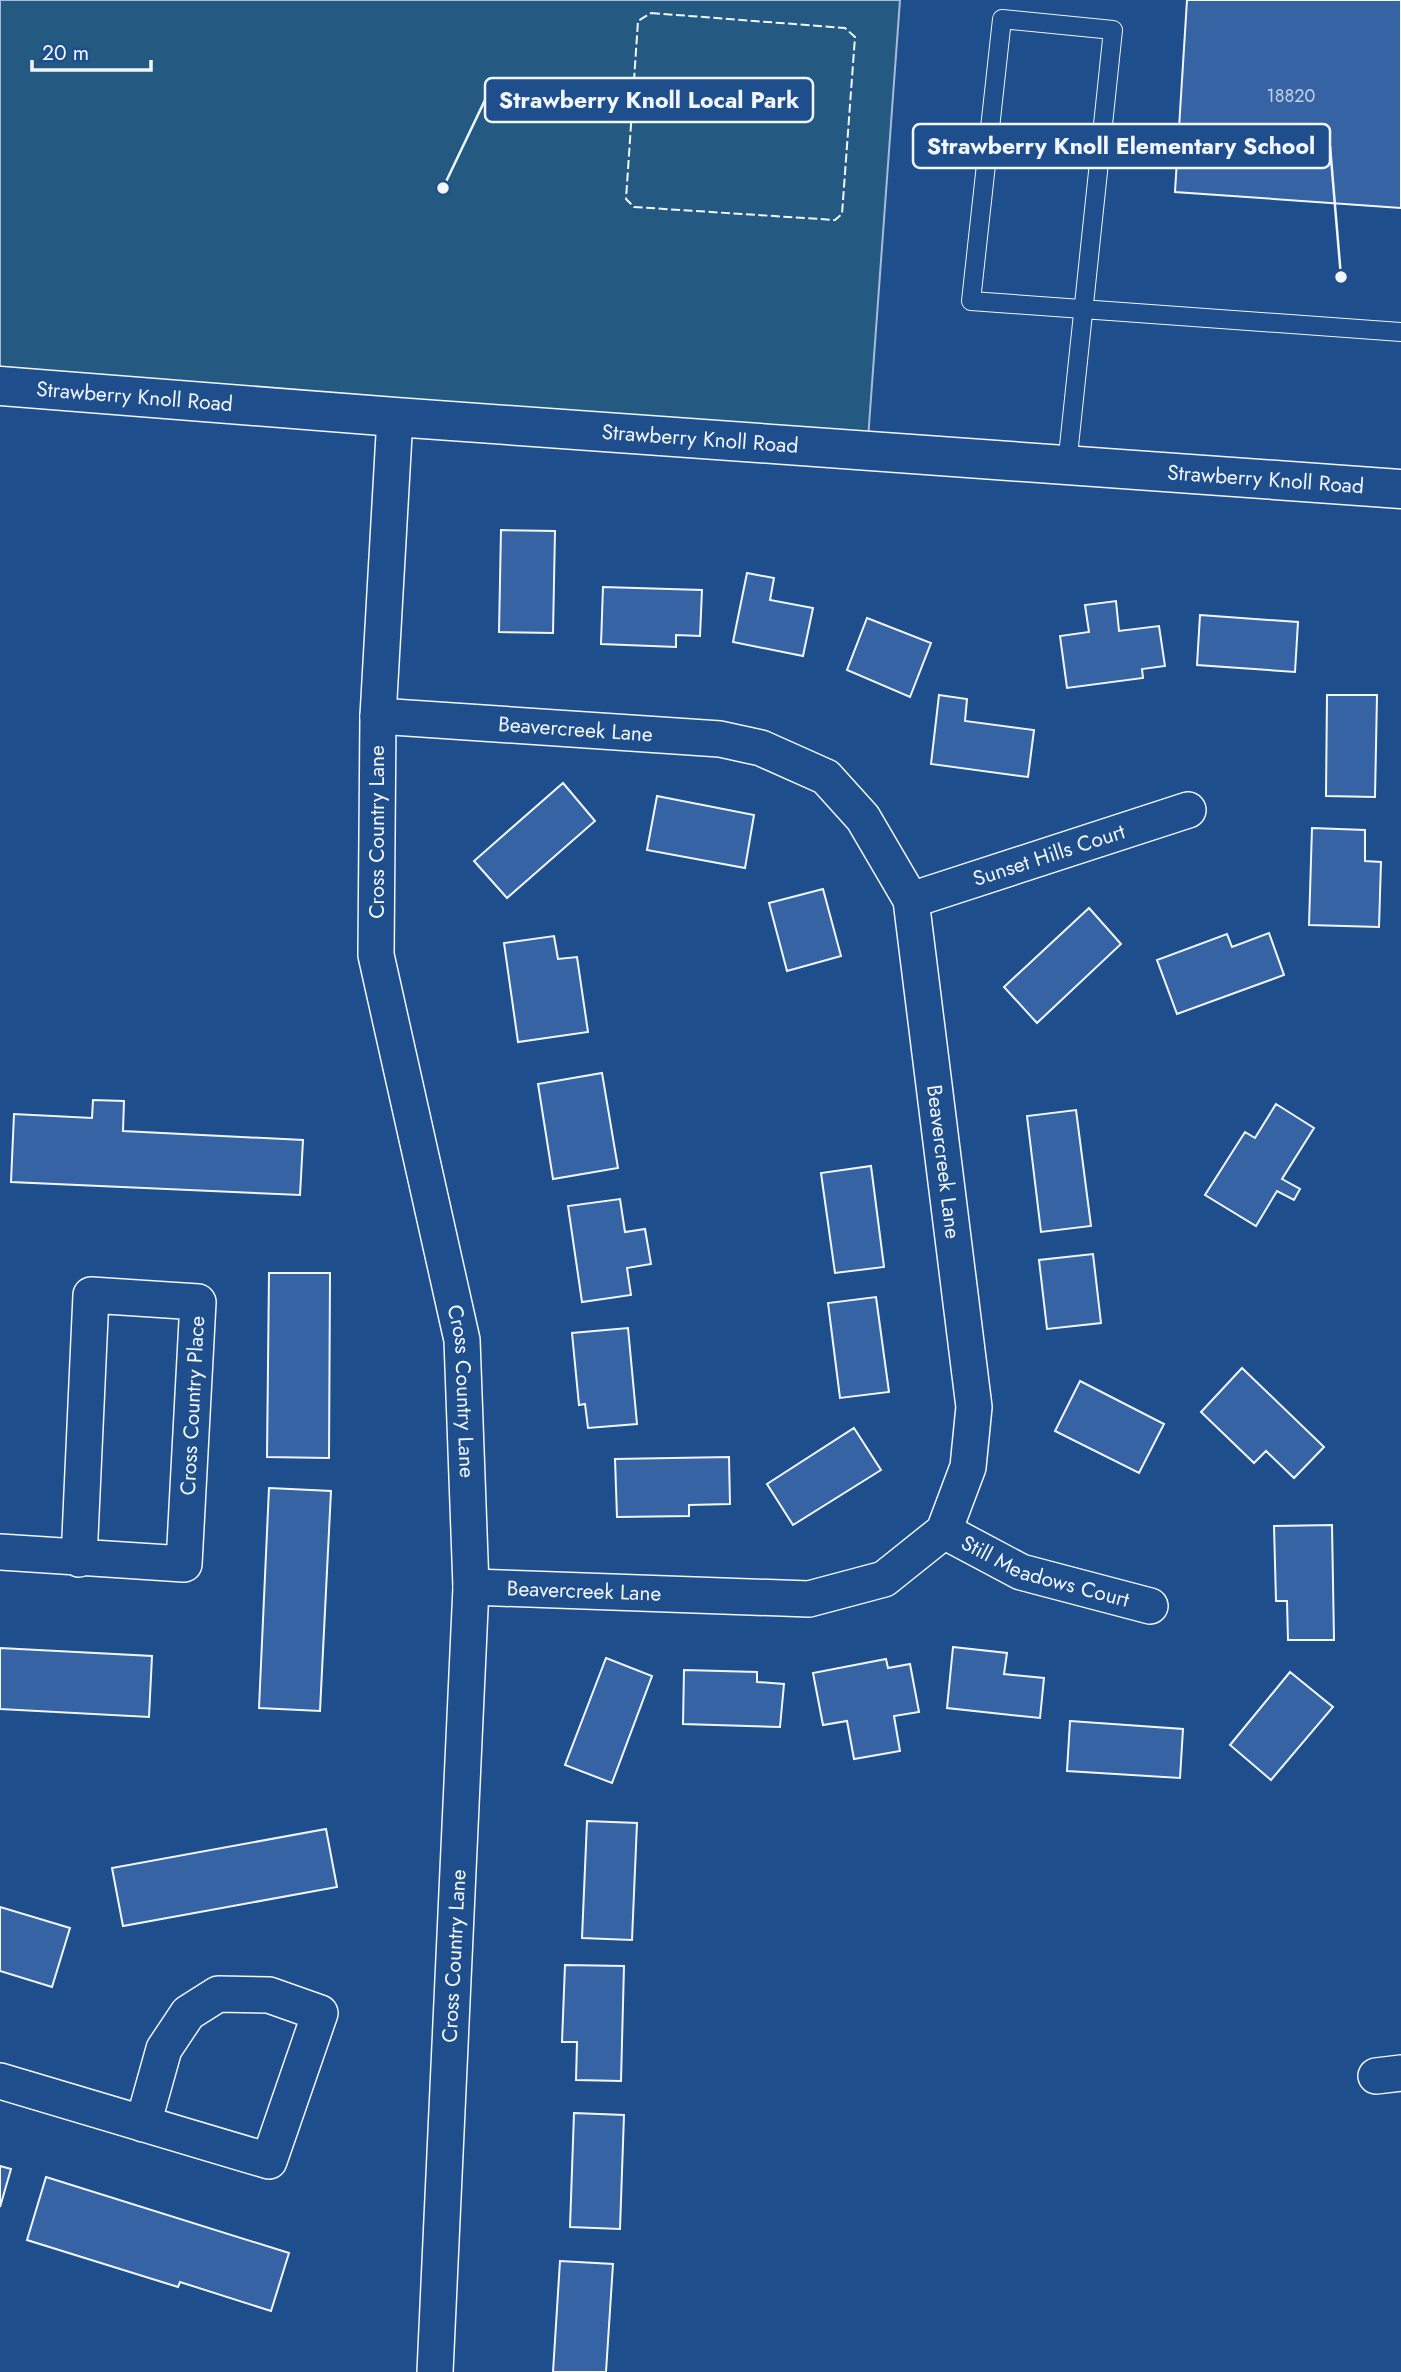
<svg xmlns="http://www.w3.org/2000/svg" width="1401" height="2372" font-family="Jost,sans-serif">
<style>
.green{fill:#245a82;stroke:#a8bbd7;stroke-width:2}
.building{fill:#3563a3;stroke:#f2f6ff;stroke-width:2}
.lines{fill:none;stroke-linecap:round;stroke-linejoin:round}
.service-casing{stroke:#f2f6ff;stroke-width:20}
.minor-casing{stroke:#f2f6ff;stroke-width:38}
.tertiary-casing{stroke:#f2f6ff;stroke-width:41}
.service{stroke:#1f4e8c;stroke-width:18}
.minor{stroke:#1f4e8c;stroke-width:35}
.tertiary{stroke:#1f4e8c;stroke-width:38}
.fence{stroke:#f2f6ff;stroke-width:2;stroke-dasharray:9 3.5;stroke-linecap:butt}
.labels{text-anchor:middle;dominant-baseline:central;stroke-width:5;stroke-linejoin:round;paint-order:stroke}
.number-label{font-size:18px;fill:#c3d1e8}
.street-label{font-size:21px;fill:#f2f6ff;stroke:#1f4e8c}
.leader{fill:none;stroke:#f2f6ff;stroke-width:2.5}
.callout-dot{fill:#f2f6ff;stroke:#1f4e8c;stroke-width:2.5}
.callout{fill:#1f4e8c;stroke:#f2f6ff;stroke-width:2.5}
.callout-label{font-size:23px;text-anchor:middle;font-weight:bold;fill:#f2f6ff}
</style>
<rect width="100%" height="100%" fill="#1f4e8c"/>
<path class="green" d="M 0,0 L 900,0 L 868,439 L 0,375 Z"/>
<path class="building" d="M 1187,0 L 1401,0 L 1401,208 L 1175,192 Z
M 501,530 L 555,531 L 553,633 L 499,632 Z
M 747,573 L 774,578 L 770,600 L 813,608 L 803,656 L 733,642 Z
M 603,587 L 702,590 L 700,636 L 676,635 L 676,647 L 601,644 Z
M 1116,601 L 1119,631 L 1159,626 L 1165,666 L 1142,669 L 1143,678 L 1067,688 L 1060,636 L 1089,632 L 1085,605 Z
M 1200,615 L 1298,622 L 1295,672 L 1197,665 Z
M 867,618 L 931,643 L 910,697 L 847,670 Z
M 939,695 L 967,699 L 965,721 L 1034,730 L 1028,777 L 931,764 Z
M 1327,695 L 1377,695 L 1375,797 L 1326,796 Z
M 563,783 L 595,821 L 507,898 L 474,861 Z
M 657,796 L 754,815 L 745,868 L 647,850 Z
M 1312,828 L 1365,830 L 1365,861 L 1381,862 L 1379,927 L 1309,925 Z
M 823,889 L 841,956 L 787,971 L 769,903 Z
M 1089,908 L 1121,944 L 1037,1023 L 1004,987 Z
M 1269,933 L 1284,975 L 1177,1014 L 1157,960 L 1227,934 L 1232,947 Z
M 554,936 L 558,959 L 577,957 L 588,1032 L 518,1042 L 504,943 Z
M 602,1073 L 618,1168 L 553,1179 L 538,1084 Z
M 93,1100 L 124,1101 L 123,1131 L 303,1140 L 300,1195 L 11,1182 L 14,1114 L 92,1118 Z
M 1276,1104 L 1314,1128 L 1282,1179 L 1300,1189 L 1294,1200 L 1277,1191 L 1256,1226 L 1205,1195 L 1245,1132 L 1255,1138 Z
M 1076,1110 L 1091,1226 L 1041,1232 L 1027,1116 Z
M 871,1166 L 884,1267 L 835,1273 L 821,1173 Z
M 620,1199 L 625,1232 L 645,1229 L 651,1264 L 627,1268 L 631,1295 L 582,1302 L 568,1206 Z
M 1093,1254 L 1101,1323 L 1047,1329 L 1039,1260 Z
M 269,1273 L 330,1273 L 329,1458 L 267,1457 Z
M 876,1297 L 889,1392 L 840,1398 L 828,1303 Z
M 628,1328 L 637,1424 L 588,1428 L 585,1404 L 579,1405 L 572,1333 Z
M 1242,1368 L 1324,1447 L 1294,1478 L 1266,1451 L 1254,1463 L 1201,1412 Z
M 1080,1381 L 1164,1424 L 1139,1473 L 1055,1431 Z
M 854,1428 L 881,1470 L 793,1525 L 767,1484 Z
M 729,1457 L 730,1504 L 689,1505 L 689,1516 L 617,1517 L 615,1459 Z
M 269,1488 L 331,1491 L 320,1711 L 259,1708 Z
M 1332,1525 L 1334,1640 L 1288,1640 L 1287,1601 L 1276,1601 L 1274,1526 Z
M 953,1647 L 1007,1653 L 1004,1674 L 1044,1678 L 1040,1718 L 947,1708 Z
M 0,1648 L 152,1656 L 149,1717 L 0,1709 Z
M 606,1658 L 652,1676 L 612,1783 L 565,1765 Z
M 886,1659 L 888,1668 L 910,1664 L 919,1712 L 894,1716 L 900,1751 L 854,1759 L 847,1721 L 823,1725 L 813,1673 Z
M 684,1670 L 757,1672 L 757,1682 L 784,1684 L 780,1727 L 683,1724 Z
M 1290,1672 L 1333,1707 L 1271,1780 L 1230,1745 Z
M 1070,1721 L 1183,1729 L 1180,1778 L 1067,1771 Z
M 587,1821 L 637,1823 L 632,1940 L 582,1938 Z
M 326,1829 L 337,1887 L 123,1926 L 112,1868 Z
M 0,1907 L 70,1928 L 52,1987 L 0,1971 Z
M 565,1965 L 624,1966 L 621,2081 L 576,2080 L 577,2042 L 562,2042 Z
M 574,2113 L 624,2115 L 620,2229 L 570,2227 Z
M 0,2166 L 11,2169 L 0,2207 Z
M 46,2177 L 289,2253 L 271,2311 L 180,2282 L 178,2287 L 27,2240 Z
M 560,2261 L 613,2264 L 606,2372 L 553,2372 Z"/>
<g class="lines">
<defs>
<path id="service" d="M 1067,465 L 1113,30 L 1002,19 L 971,301 L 1401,332"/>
<g id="minor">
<path id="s1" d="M 395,417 L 378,716 L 376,955 L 462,1340 L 471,1587 L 435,2372"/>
<path id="s2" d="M 378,716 L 720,739 L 761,748 L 826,777 L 863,818 L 911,900 L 974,1407 L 968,1467 L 944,1531 L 884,1579 L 809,1599 L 471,1587"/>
<path id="s3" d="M 911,900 L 1188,810"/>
<path id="s4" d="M 944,1531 L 1021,1572 L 1150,1606"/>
<path id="s5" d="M 0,1552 L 184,1564 L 198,1302 L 91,1295 L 79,1559"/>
<path d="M 1376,2076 L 1401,2073"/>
<path d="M 0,2081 L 269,2161 L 320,2013 L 269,1995 L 218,1994 L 188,2013 L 164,2049 L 143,2124"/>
</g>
<g id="tertiary">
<path id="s6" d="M 0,386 L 395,417 L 1401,489"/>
</g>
</defs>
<use href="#service" class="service-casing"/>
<use href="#minor" class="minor-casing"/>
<use href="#tertiary" class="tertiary-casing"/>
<use href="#service" class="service"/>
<use href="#minor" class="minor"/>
<use href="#tertiary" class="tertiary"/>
<path class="fence" d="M 651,13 L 845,28 L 855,37 L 842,214 L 835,220 L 634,207 L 626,199 L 638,21 Z"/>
</g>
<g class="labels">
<g class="number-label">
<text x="1291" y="96">18820</text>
</g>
<g class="street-label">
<text stroke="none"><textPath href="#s6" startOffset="135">Strawberry Knoll Road</textPath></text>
<text stroke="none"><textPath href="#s6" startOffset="702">Strawberry Knoll Road</textPath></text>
<text stroke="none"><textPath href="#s6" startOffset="1269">Strawberry Knoll Road</textPath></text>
<text stroke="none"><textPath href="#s2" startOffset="198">Beavercreek Lane</textPath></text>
<text transform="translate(377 832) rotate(-90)">Cross Country Lane</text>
<text stroke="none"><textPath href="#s3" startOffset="145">Sunset Hills Court</textPath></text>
<text stroke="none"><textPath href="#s2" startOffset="870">Beavercreek Lane</textPath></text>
<text stroke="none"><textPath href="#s1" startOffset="984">Cross Country Lane</textPath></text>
<text stroke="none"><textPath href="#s5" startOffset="343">Cross Country Place</textPath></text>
<text stroke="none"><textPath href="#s4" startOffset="110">Still Meadows Court</textPath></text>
<text transform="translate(584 1591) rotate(2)">Beavercreek Lane</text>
<text transform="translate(454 1956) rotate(-87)">Cross Country Lane</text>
</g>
</g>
<path class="leader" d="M443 188L485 100M1341 277L1330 146"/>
<g class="callout-dot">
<circle cx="443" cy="188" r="7"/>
<circle cx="1341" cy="277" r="7"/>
</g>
<g class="callout">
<rect x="485" y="78" width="328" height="44" rx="7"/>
<rect x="913" y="124" width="417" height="44" rx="7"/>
</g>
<g class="callout-label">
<text x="649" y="108">Strawberry Knoll Local Park</text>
<text x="1121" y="154">Strawberry Knoll Elementary School</text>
</g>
<path d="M32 60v10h119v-10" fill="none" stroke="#f2f6ff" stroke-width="3.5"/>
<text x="42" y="60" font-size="21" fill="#f2f6ff" stroke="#1f4e8c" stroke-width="5" paint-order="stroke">20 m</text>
</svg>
